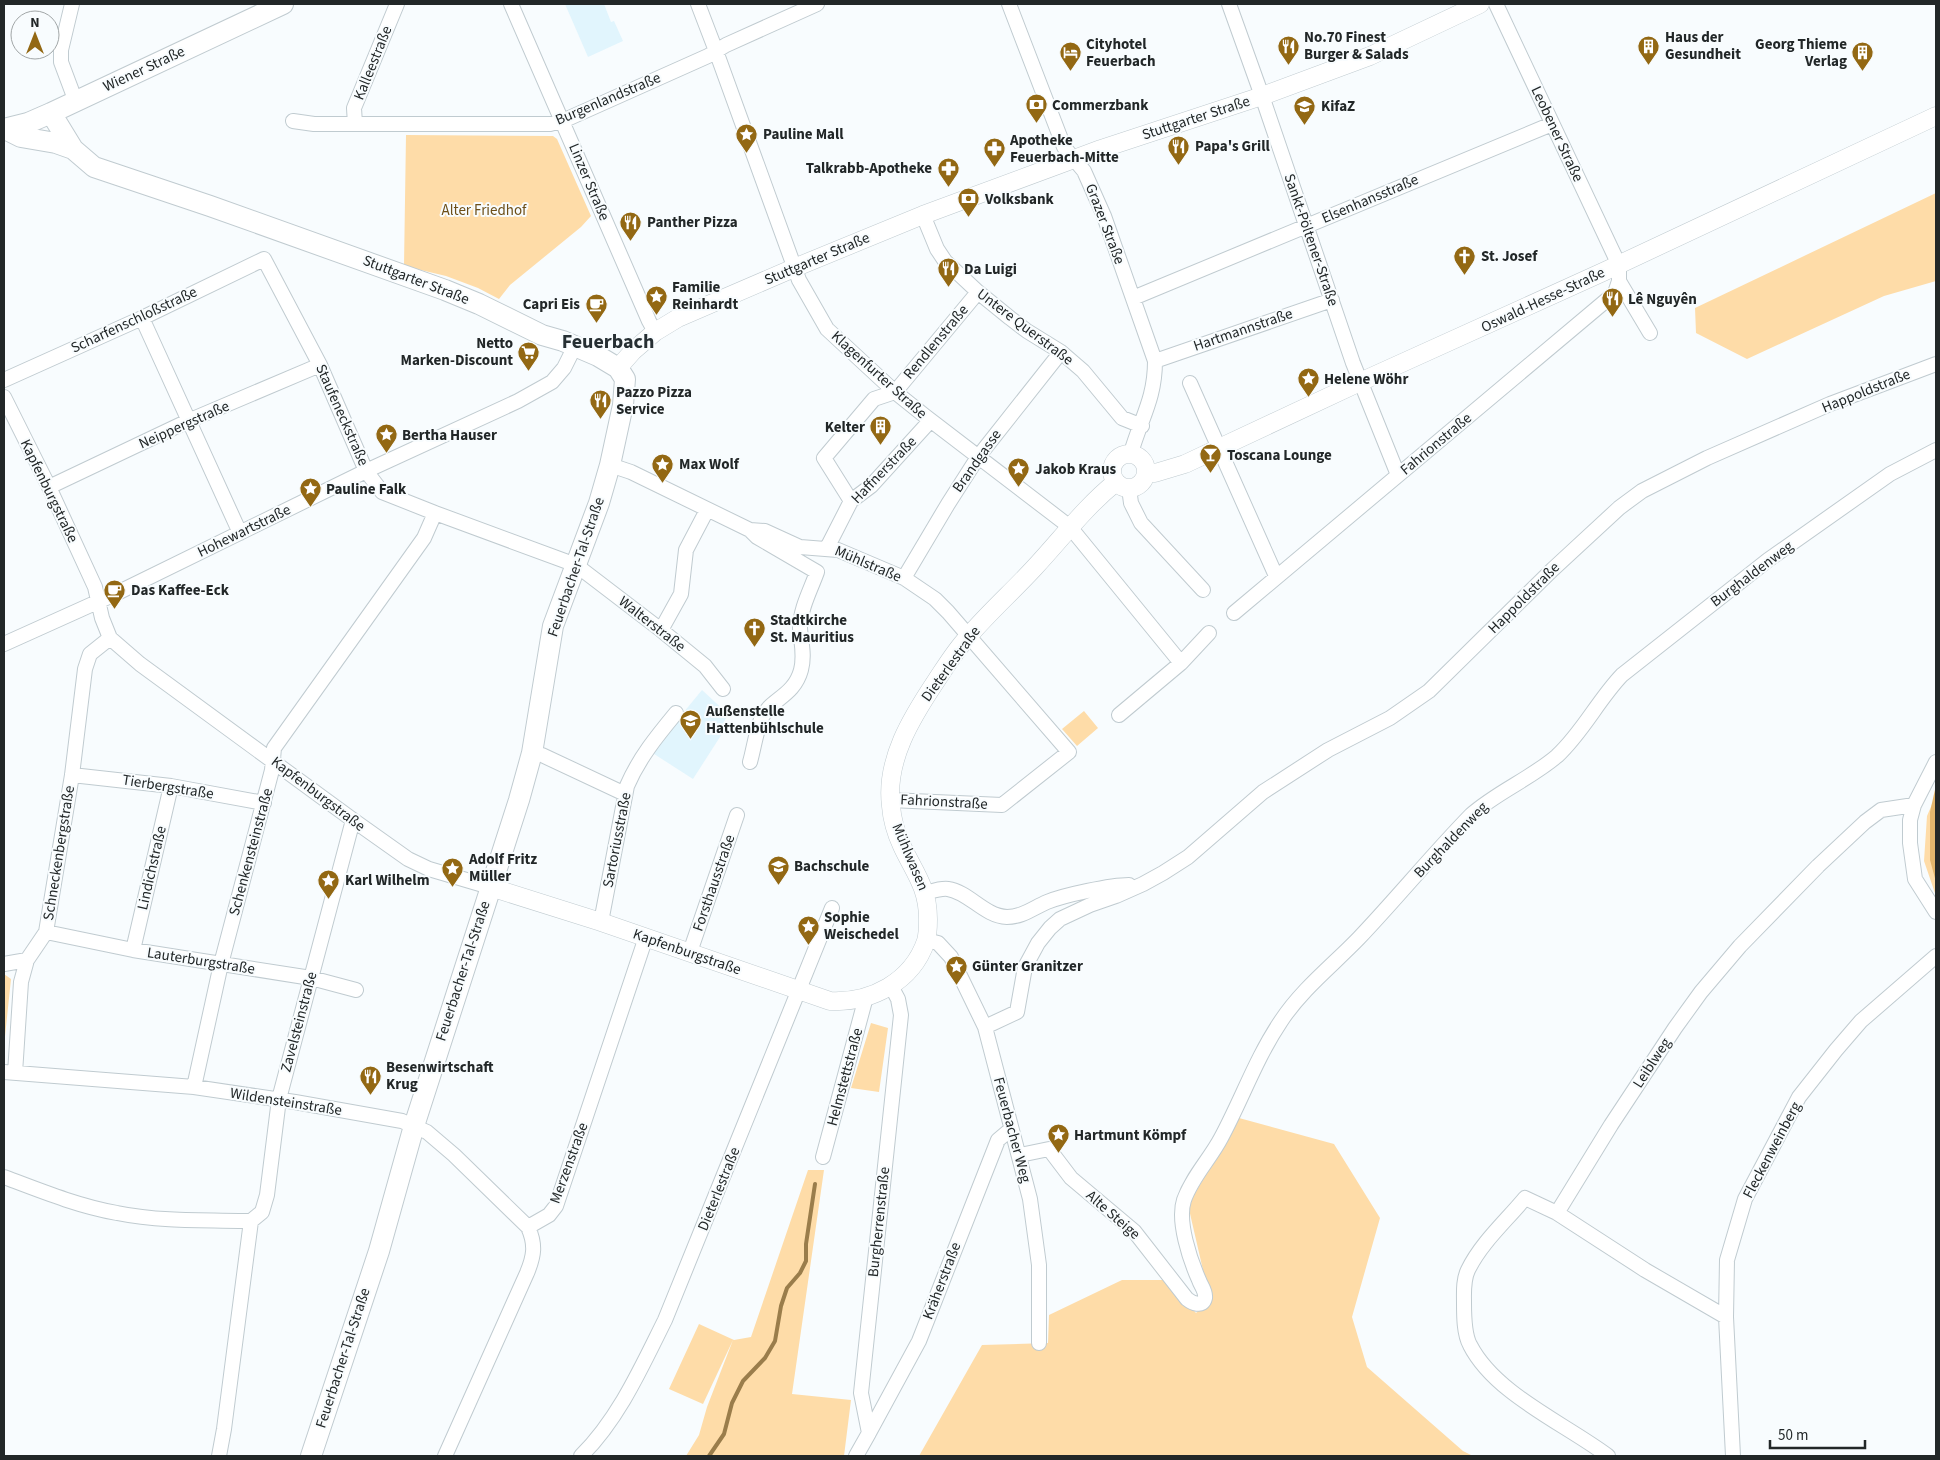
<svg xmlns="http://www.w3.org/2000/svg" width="1940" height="1460" font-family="'Source Sans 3',sans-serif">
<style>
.built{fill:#e1f5fd}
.green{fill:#fedca8}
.forest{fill:#e2b56d}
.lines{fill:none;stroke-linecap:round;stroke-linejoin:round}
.stream{stroke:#9a7d4b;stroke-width:4}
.minor-casing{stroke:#c0cbd0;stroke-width:16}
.tertiary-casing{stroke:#c0cbd0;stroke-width:19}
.secondary-casing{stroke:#c0cbd0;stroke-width:22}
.minor{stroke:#fff;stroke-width:14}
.tertiary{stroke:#fff;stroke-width:18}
.secondary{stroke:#fff;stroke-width:20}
.labels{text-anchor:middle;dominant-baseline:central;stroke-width:4;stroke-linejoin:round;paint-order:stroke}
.poi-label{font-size:15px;font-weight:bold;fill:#222728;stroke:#f8fcfe;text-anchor:start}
.street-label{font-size:15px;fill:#222728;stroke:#f8fcfe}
.park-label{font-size:15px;fill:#6d4f18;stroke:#f8fcfe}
.district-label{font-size:20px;font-weight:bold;fill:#262f33;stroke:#f8fcfe}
</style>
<rect width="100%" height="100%" fill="#f8fcfe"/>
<path class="built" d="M 565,4 L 604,4 L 611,22 L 614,21 L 623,41 L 588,57 Z
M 702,690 L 728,714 L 723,724 L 727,726 L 693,779 L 651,752 Z"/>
<path class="green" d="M 406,135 L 553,136 L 557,139 L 591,216 L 581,227 L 510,285 L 499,299 L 478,288 L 446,276 L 404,266 Z
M 1936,193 L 1936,281 L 1884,296 L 1747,359 L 1696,333 L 1695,308 Z
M 1084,711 L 1098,728 L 1077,746 L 1062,729 Z
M 1936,795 L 1936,896 L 1924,861 L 1927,816 Z
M 4,974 L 11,979 L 4,1046 Z
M 871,1023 L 888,1028 L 879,1092 L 851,1088 Z
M 1239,1118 L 1334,1144 L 1380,1218 L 1352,1317 L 1367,1367 L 1463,1451 L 1473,1456 L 919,1456 L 982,1345 L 1048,1343 L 1049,1315 L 1122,1280 L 1167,1280 L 1196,1313 L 1209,1300 L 1206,1283 L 1188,1205 Z
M 808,1170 L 824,1170 L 792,1394 L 851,1400 L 844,1456 L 686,1456 L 699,1435 L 707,1407 L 733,1340 L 703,1404 L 669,1389 L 699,1324 L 734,1340 L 751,1337 Z"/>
<path class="forest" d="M 1936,785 L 1936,882 L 1930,860 L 1930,812 Z"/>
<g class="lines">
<path class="stream" d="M 709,1456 L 724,1434 L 732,1403 L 743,1381 L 765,1358 L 775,1341 L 781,1306 L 787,1288 L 800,1273 L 806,1261 L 806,1244 L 815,1184"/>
<defs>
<path id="minor" d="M 72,4 L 61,50 L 61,62 L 76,102
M 511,4 L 649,321 L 655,332
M 698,4 L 716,51 L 799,280 L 827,329 L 895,392 L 925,416 L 1070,527 L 1181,663
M 1009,4 L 1064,147 L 1084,171 L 1104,216 L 1155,361 C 1155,399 1141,418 1131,453
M 1229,4 L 1262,96 L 1353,363 L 1398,475
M 293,121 L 314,124 L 550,124 L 567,119 L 708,56 L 726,45 L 817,4
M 355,124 L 354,108 L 397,4
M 923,215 L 937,249 L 945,261 L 978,292 L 1010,318 L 1027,331 L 1061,352 L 1083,371 L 1122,418 L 1142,426
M 1619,281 L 1650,333
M 1133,298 L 1552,124
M 142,318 L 240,533
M 1155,361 L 1332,300
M 4,380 L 142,318 L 264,259 L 320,365 L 366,471 L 382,492 L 435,513 L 576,565 L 661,630 L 705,666 L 723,689
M 1190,383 L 1276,576
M 895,392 L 978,292
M 4,397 L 49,487 L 95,587 L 102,618 L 110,638 L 140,664 L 353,820 L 408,859 L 429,869 L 490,887
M 610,465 L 631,472 L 750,530 L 765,531 L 800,547 L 838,550 L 904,578 L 935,599 L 948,612 L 1069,752 L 1002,805 L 890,800
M 49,487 L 188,421 L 320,365
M 1129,488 L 1131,503 L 1141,523 L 1203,590
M 851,501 L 824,458 L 874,399 L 895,392
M 750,530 L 757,537 L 817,572 C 811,589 800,609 800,628 C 801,642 805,655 801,670 C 794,696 771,699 762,717 C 756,731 754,748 750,762
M 827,548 L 851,501 L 871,486 L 930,421
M 904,578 L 948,504 L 978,457 L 1061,352
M 1234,613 L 1615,293 L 1619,281 L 1619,265 L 1496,4
M 661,630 L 681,594 L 686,550 L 707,510
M 4,644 L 115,594 L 366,471 L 518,401 L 552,382 L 564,368 L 575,346
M 1119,715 L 1181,663 L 1209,633
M 532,753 L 542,755 L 625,794
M 1936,762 L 1914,805 L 1910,820 L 1910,843 L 1915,879 L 1936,912
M 72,775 L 171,786 L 264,803
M 926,893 C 933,891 941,888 948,889 C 969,892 984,916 1007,917 C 1022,917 1033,908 1047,902 C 1064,895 1111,885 1129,885
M 601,922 L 627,786 C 639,758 657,736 676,713
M 46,932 L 133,950 L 311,978 L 356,990
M 926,940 L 938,943 L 951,957 L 985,1027 L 1030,1199 L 1039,1265 L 1039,1343
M 133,950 L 171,786
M 690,952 L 737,815
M 4,964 L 27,960
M 985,1027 L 1017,1012 L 1025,967 L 1038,943 L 1050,928 L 1060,919 L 1090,905 L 1116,896 L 1143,884 L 1163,873 L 1188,857 L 1263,792 L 1328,750 L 1390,718 L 1429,691 L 1553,569 L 1619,508 L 1642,491 L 1707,458 L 1830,404 L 1936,364
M 4,1072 L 194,1087 L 295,1102 L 402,1121 L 427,1132 L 454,1155 L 528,1227 C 536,1245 534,1256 527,1273 L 445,1456
M 15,1073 L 21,982 L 27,960 L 46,932 L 72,775 L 85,669 L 90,654 L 110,638
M 194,1087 L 221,964 L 272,770 L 274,748 L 424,538 L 435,513
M 1020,1155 L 1049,1149 L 1071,1178 L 1134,1231 L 1187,1299 C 1192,1303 1203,1308 1205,1298 C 1206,1291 1201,1286 1199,1280 C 1190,1260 1177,1221 1184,1200 C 1192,1177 1210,1159 1221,1138 C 1242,1099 1256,1058 1281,1021 C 1302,989 1333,965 1359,938 C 1397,898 1432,855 1471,815 C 1497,792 1530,779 1557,756 C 1583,732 1598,700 1622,675 L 1768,560 L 1890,474 L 1936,450
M 823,1157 L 866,997
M 4,1177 C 41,1191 78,1206 117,1213 C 161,1222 207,1220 251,1221 L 262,1212 L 267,1195 L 279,1099 L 353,820
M 1557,1213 L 1525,1198 C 1506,1221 1481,1243 1468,1270 C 1463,1280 1464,1293 1464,1303 C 1464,1316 1464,1334 1470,1345 C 1495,1394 1564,1423 1608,1456
M 528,1227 L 549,1215 L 556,1206 L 646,937
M 1726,1317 L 1645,1270 L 1557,1213 L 1611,1125 L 1675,1028 L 1701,992 L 1740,946 L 1818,866 L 1865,822 L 1881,810 L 1914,805
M 869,1433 L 919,1341 L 998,1140 L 1011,1129
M 219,1456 L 224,1429 L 251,1221
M 581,1456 C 619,1418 641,1368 665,1320 L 832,908
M 856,1456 L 869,1433 L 861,1393 L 901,1015 L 898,999 L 891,986
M 1733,1456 L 1726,1317 L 1727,1260 L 1745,1199 L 1799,1097 L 1836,1050 L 1861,1021 L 1936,956"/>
<path id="tertiary" d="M 618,368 L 633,351 L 655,332 L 678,318 L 794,268 L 923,215 L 1101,149 L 1262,96 L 1370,56 L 1480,4
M1112 471a17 17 0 1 1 34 0a17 17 0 1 1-34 0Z
M 1147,472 L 1155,473 L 1185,464 L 1360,382 L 1603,272 L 1936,116
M 490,887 L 601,922 L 830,1001 C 871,1003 912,982 926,941 C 928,934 928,926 928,919 C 928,887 914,872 902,846 C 896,833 892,820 891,806 C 885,760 912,717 936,681 C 946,666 955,651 967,638 C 988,613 1013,591 1035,567 C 1062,538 1085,507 1116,482"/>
<path id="secondary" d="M 51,113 L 73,149 L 94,167 L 210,206 L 445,290 L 479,304 L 542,335 L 563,341 L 598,356 L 618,368 L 625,379 L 623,405 L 610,465 L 599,503 L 553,626 L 532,753 L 519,800 L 414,1126 L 379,1251 L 311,1456
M 4,129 L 28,123 L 51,113 L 283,4
M 5,129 L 21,137 L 56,143 L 73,149"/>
</defs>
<use href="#minor" class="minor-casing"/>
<use href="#tertiary" class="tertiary-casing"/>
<use href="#secondary" class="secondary-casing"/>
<use href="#minor" class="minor"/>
<use href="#tertiary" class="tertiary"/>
<use href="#secondary" class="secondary"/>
</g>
<defs>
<symbol id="restaurant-pin" viewBox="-11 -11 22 30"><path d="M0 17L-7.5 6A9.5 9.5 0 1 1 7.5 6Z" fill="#936813" stroke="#f8fcfe"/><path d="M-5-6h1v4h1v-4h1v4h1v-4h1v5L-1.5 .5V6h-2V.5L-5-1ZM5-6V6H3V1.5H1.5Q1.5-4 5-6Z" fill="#fff"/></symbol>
<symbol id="building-pin" viewBox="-11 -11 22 30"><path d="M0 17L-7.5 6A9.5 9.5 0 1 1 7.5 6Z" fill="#936813" stroke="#f8fcfe"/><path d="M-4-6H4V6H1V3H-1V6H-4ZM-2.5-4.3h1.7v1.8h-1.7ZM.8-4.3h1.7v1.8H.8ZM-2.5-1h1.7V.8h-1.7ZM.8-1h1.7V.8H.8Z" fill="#fff"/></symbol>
<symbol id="hotel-pin" viewBox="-11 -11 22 30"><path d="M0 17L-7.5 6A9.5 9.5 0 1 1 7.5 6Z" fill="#936813" stroke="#f8fcfe"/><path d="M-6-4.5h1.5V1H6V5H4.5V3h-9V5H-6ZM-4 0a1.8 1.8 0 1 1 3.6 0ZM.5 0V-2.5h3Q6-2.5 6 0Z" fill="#fff"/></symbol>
<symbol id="bank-pin" viewBox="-11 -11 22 30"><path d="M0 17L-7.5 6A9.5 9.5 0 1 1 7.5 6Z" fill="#936813" stroke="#f8fcfe"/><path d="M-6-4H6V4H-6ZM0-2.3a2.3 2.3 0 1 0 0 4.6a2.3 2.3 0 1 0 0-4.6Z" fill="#fff"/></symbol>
<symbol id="school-pin" viewBox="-11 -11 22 30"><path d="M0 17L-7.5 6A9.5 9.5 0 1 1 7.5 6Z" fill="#936813" stroke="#f8fcfe"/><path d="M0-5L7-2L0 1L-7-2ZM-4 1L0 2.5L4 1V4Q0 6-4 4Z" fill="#fff"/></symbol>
<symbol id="sight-pin" viewBox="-11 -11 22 30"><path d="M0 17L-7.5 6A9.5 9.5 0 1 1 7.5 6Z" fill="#936813" stroke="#f8fcfe"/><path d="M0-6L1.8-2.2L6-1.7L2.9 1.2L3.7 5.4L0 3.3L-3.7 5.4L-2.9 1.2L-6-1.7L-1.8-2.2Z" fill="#fff"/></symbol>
<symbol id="pharmacy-pin" viewBox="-11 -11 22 30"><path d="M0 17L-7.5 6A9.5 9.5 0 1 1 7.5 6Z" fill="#936813" stroke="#f8fcfe"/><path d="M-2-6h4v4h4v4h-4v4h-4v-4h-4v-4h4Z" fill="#fff"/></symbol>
<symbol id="church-pin" viewBox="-11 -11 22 30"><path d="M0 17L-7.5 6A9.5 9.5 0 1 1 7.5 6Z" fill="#936813" stroke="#f8fcfe"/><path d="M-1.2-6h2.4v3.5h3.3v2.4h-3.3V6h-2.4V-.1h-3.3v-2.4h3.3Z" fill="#fff"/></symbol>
<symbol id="cafe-pin" viewBox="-11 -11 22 30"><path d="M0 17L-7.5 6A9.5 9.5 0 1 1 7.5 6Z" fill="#936813" stroke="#f8fcfe"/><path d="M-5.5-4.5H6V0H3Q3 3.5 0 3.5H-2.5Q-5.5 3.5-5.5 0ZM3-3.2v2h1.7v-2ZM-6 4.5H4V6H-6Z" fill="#fff"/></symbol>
<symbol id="supermarket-pin" viewBox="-11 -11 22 30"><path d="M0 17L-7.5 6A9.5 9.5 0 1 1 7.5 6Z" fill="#936813" stroke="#f8fcfe"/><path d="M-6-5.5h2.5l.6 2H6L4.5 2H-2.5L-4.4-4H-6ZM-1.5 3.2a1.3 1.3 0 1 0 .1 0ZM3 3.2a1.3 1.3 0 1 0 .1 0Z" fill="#fff"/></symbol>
<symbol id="bar-pin" viewBox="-11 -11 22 30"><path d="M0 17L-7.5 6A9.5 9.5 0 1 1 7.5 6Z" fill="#936813" stroke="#f8fcfe"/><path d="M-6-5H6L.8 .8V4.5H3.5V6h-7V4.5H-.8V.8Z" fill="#fff"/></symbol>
</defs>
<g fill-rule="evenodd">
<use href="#restaurant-pin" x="1276" y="34" width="25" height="34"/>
<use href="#building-pin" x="1636" y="34" width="25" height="34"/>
<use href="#hotel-pin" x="1058" y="40" width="25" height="34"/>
<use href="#building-pin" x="1850" y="40" width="25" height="34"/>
<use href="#bank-pin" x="1024" y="92" width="25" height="34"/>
<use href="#school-pin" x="1292" y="94" width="25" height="34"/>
<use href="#sight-pin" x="734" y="122" width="25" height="34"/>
<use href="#restaurant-pin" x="1166" y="134" width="25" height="34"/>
<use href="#pharmacy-pin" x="982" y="136" width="25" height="34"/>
<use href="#pharmacy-pin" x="936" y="156" width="25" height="34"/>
<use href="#bank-pin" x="956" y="186" width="25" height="34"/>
<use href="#restaurant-pin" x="618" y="210" width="25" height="34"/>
<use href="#church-pin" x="1452" y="244" width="25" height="34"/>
<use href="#restaurant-pin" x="936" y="256" width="25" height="34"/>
<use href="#sight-pin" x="644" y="284" width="25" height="34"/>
<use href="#restaurant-pin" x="1600" y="286" width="25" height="34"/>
<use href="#cafe-pin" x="584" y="292" width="25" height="34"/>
<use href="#supermarket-pin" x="516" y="340" width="25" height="34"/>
<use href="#sight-pin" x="1296" y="366" width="25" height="34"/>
<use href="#restaurant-pin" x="588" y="388" width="25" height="34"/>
<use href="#building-pin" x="868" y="414" width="25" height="34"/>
<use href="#sight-pin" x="374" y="422" width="25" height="34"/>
<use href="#bar-pin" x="1198" y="442" width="25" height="34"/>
<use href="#sight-pin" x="650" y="452" width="25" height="34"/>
<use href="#sight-pin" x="1006" y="456" width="25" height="34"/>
<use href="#sight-pin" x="298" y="476" width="25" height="34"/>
<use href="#cafe-pin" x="102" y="578" width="25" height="34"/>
<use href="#church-pin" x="742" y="616" width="25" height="34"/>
<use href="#school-pin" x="678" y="708" width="25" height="34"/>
<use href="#school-pin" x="766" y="854" width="25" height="34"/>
<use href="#sight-pin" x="440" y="856" width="25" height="34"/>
<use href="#sight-pin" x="316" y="868" width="25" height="34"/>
<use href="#sight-pin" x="796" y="914" width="25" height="34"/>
<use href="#sight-pin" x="944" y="954" width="25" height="34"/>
<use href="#restaurant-pin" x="358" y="1064" width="25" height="34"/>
<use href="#sight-pin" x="1046" y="1122" width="25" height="34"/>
</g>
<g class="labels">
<g class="poi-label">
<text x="1304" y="37">No.70 Finest<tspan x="1304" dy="17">Burger &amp; Salads</tspan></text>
<text x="1665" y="37">Haus der<tspan x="1665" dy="17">Gesundheit</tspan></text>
<text x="1086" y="44">Cityhotel<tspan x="1086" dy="17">Feuerbach</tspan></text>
<text x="1847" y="44" text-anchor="end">Georg Thieme<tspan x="1847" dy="17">Verlag</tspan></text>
<text x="1052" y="105">Commerzbank</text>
<text x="1321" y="106">KifaZ</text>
<text x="763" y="134">Pauline Mall</text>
<text x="1010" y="140">Apotheke<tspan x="1010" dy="17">Feuerbach-Mitte</tspan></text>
<text x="1195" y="146">Papa's Grill</text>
<text x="932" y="168" text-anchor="end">Talkrabb-Apotheke</text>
<text x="985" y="199">Volksbank</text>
<text x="647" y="222">Panther Pizza</text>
<text x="1481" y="256">St. Josef</text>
<text x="964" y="269">Da Luigi</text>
<text x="672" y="287">Familie<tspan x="672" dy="17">Reinhardt</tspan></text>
<text x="1628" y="299">Lê Nguyên</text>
<text x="580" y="304" text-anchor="end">Capri Eis</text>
<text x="513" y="343" text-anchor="end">Netto<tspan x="513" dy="17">Marken-Discount</tspan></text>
<text x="1324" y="379">Helene Wöhr</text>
<text x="616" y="392">Pazzo Pizza<tspan x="616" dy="17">Service</tspan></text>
<text x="865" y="427" text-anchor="end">Kelter</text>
<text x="402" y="435">Bertha Hauser</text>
<text x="1227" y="455">Toscana Lounge</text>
<text x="679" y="464">Max Wolf</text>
<text x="1035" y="469">Jakob Kraus</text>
<text x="326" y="489">Pauline Falk</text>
<text x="131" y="590">Das Kaffee-Eck</text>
<text x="770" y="620">Stadtkirche<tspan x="770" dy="17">St. Mauritius</tspan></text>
<text x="706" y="711">Außenstelle<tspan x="706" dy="17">Hattenbühlschule</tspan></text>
<text x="469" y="859">Adolf Fritz<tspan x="469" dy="17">Müller</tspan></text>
<text x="794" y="866">Bachschule</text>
<text x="345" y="880">Karl Wilhelm</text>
<text x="824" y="917">Sophie<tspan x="824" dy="17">Weischedel</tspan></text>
<text x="972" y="966">Günter Granitzer</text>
<text x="386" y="1067">Besenwirtschaft<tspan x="386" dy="17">Krug</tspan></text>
<text x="1074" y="1135">Hartmunt Kömpf</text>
</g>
<g class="street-label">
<text transform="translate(373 63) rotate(-68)">Kalleestraße</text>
<text transform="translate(144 69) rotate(-25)">Wiener Straße</text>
<text transform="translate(608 99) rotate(-23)">Burgenlandstraße</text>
<text transform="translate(1196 118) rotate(-18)">Stuttgarter Straße</text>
<text transform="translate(1557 134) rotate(65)">Leobener Straße</text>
<text transform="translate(589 182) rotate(67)">Linzer Straße</text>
<text transform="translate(1370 199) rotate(-23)">Elsenhansstraße</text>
<text transform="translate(1105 224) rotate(69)">Grazer Straße</text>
<text transform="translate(1311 240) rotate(71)">Sankt-Pöltener-Straße</text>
<text transform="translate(817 259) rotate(-23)">Stuttgarter Straße</text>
<text transform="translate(416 280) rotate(21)">Stuttgarter Straße</text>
<text transform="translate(1543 300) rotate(-25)">Oswald-Hesse-Straße</text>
<text transform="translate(134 320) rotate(-25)">Scharfenschloßstraße</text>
<text transform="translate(1025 327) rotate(37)">Untere Querstraße</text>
<text transform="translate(1243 330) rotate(-19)">Hartmannstraße</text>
<text transform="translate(936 342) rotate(-50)">Rendlenstraße</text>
<text transform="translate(879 375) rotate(42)">Klagenfurter Straße</text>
<text transform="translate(1866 391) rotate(-22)">Happoldstraße</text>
<text transform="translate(342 415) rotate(66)">Staufeneckstraße</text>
<text transform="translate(184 425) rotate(-24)">Neippergstraße</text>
<text transform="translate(1436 444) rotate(-40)">Fahrionstraße</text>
<text transform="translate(977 461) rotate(-55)">Brandgasse</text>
<text transform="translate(884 470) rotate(-46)">Haffnerstraße</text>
<text transform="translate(49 491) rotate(64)">Kapfenburgstraße</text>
<text transform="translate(244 531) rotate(-26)">Hohewartstraße</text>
<text transform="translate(868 564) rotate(23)">Mühlstraße</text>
<text transform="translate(576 567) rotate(-71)">Feuerbacher-Tal-Straße</text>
<text transform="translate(1752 574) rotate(-37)">Burghaldenweg</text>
<text transform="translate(1524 598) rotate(-45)">Happoldstraße</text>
<text transform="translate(652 624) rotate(38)">Walterstraße</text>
<text transform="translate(951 664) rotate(-54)">Dieterlestraße</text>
<text transform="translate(168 787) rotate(9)">Tierbergstraße</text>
<text transform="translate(318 794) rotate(37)">Kapfenburgstraße</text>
<text transform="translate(944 802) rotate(3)">Fahrionstraße</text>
<text transform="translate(617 840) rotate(-79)">Sartoriusstraße</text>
<text transform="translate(1451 840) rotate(-46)">Burghaldenweg</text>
<text transform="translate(251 852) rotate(-75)">Schenkensteinstraße</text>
<text transform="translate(59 853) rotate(-81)">Schneckenbergstraße</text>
<text transform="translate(910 857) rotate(67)">Mühlwasen</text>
<text transform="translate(152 868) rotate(-77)">Lindichstraße</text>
<text transform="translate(714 883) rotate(-71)">Forsthausstraße</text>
<text transform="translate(687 952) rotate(19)">Kapfenburgstraße</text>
<text transform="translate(201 961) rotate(9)">Lauterburgstraße</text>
<text transform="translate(463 971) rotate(-72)">Feuerbacher-Tal-Straße</text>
<text transform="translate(299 1022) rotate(-75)">Zavelsteinstraße</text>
<text transform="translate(1652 1063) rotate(-57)">Leiblweg</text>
<text transform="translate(845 1077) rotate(-75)">Helmstettstraße</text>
<text transform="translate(286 1102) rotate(9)">Wildensteinstraße</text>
<text transform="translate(1012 1130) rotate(75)">Feuerbacher Weg</text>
<text transform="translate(1772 1150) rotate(-62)">Fleckenweinberg</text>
<text transform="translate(569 1163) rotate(-70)">Merzenstraße</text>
<text transform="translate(719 1189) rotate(-68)">Dieterlestraße</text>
<text transform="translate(1113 1215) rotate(41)">Alte Steige</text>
<text transform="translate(879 1222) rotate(-84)">Burgherrenstraße</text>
<text transform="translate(942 1281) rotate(-69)">Kräherstraße</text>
<text transform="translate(343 1358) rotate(-72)">Feuerbacher-Tal-Straße</text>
</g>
<g class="park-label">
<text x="484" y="210">Alter Friedhof</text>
</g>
<g class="district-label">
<text x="608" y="342">Feuerbach</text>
</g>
</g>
<rect width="1940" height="1460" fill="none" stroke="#222728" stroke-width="10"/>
<g transform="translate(35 35)"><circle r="24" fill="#f8fcfe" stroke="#a2a7a8"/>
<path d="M0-4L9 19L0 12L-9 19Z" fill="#936813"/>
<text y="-8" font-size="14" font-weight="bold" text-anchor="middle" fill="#222728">N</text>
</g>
<path d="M1770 1440v8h95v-8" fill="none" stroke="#222728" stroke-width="2.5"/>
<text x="1778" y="1440" font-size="15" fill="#222728" stroke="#f8fcfe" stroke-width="4" paint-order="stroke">50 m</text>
</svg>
